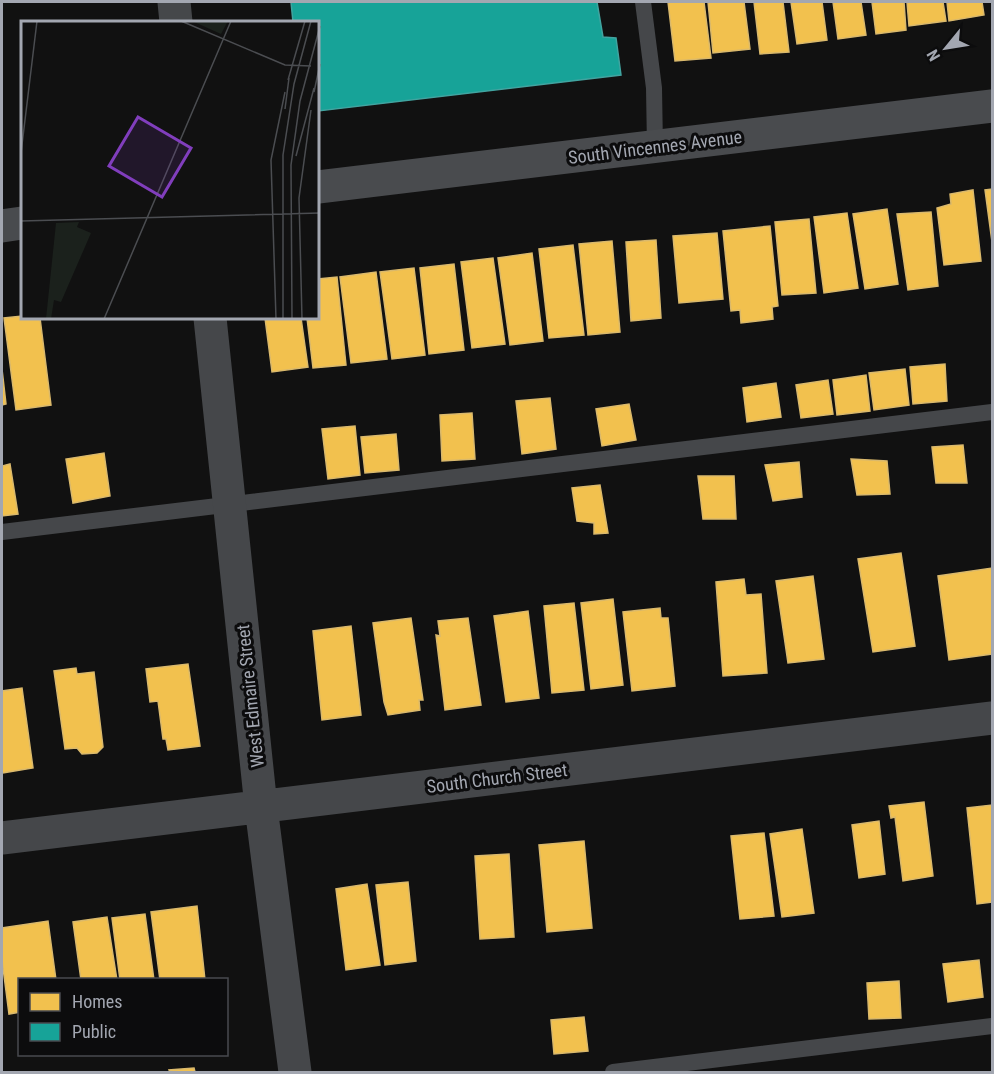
<svg xmlns="http://www.w3.org/2000/svg" width="994" height="1074" font-family="'Roboto Condensed',sans-serif">
<style>
.homes{fill:#f2c14e;stroke:#dab96c;stroke-width:1.5}
.public{fill:#17a398;stroke:#41a4a0;stroke-width:1.5}
.lines{fill:none;stroke-linecap:round;stroke-linejoin:round}
.lane{stroke:#45474a;stroke-width:16}
.street{stroke:#45474a;stroke-width:33}
.secondary{stroke:#494b4e;stroke-width:33}
.labels{text-anchor:middle;dominant-baseline:central;stroke-width:6;stroke-linejoin:round;paint-order:stroke}
.street-label{font-size:18px;fill:#a3a7b1;stroke:#0c0c0d}
.inset-road{fill:none;stroke:#4b4d51;stroke-width:1.5}
.view{fill:#813ebd;fill-opacity:0.15;stroke:#813ebd;stroke-width:3}
.inset-edge{fill:none;stroke:#a3a7b1;stroke-width:3}
</style>
<rect width="100%" height="100%" fill="#111"/>
<path class="homes" d="M 668,2 L 704,2 L 711,58 L 675,61 Z
M 708,2 L 744,2 L 750,49 L 713,53 Z
M 754,2 L 783,2 L 789,52 L 760,54 Z
M 791,2 L 822,2 L 827,40 L 797,44 Z
M 833,2 L 861,2 L 866,35 L 838,39 Z
M 872,2 L 904,2 L 906,30 L 876,34 Z
M 907,2 L 943,2 L 946,21 L 909,26 Z
M 947,2 L 982,2 L 984,15 L 949,21 Z
M 992,189 L 992,242 L 985,190 Z
M 973,190 L 981,261 L 944,265 L 937,208 L 951,204 L 950,194 Z
M 887,209 L 898,284 L 865,289 L 853,214 Z
M 931,212 L 938,286 L 908,290 L 897,214 Z
M 847,213 L 858,288 L 824,293 L 814,217 Z
M 809,219 L 816,293 L 782,295 L 775,222 Z
M 770,226 L 778,306 L 772,307 L 773,319 L 741,323 L 740,310 L 731,311 L 723,231 Z
M 717,233 L 723,299 L 679,303 L 673,236 Z
M 656,240 L 661,318 L 631,321 L 626,242 Z
M 612,241 L 620,332 L 588,335 L 579,244 Z
M 573,245 L 584,335 L 549,338 L 539,249 Z
M 532,253 L 543,341 L 510,345 L 498,258 Z
M 493,258 L 505,344 L 472,348 L 461,262 Z
M 454,264 L 464,350 L 429,354 L 420,268 Z
M 414,268 L 425,355 L 392,359 L 380,272 Z
M 376,272 L 387,359 L 351,363 L 340,277 Z
M 337,277 L 346,365 L 313,368 L 307,318 L 318,318 L 318,279 Z
M 22,316 L 22,318 L 40,318 L 51,405 L 16,410 L 4,318 Z
M 265,318 L 301,318 L 308,367 L 272,372 Z
M 945,364 L 947,401 L 913,404 L 910,367 Z
M 2,369 L 6,404 L 2,405 Z
M 905,369 L 909,405 L 874,410 L 869,373 Z
M 866,375 L 870,411 L 837,415 L 833,380 Z
M 828,380 L 833,414 L 801,418 L 796,385 Z
M 776,383 L 781,417 L 747,422 L 743,388 Z
M 550,398 L 556,449 L 522,454 L 516,401 Z
M 629,404 L 636,440 L 602,446 L 596,409 Z
M 472,413 L 475,459 L 442,461 L 440,415 Z
M 355,426 L 360,475 L 328,479 L 322,429 Z
M 396,434 L 399,470 L 365,473 L 361,437 Z
M 963,445 L 967,483 L 936,483 L 932,447 Z
M 104,453 L 110,496 L 73,503 L 66,459 Z
M 851,459 L 887,461 L 890,494 L 857,495 Z
M 799,462 L 802,497 L 773,501 L 765,465 Z
M 10,464 L 18,514 L 2,516 L 2,466 Z
M 698,476 L 734,476 L 736,519 L 703,519 Z
M 600,485 L 608,533 L 594,534 L 594,523 L 577,521 L 572,488 Z
M 901,553 L 915,646 L 873,652 L 858,559 Z
M 992,568 L 992,654 L 949,660 L 938,576 Z
M 813,576 L 824,659 L 788,663 L 776,581 Z
M 744,579 L 746,595 L 761,594 L 767,673 L 723,676 L 716,582 Z
M 613,599 L 623,685 L 591,689 L 581,603 Z
M 574,603 L 584,690 L 552,693 L 544,606 Z
M 660,608 L 661,618 L 668,618 L 675,686 L 632,691 L 623,612 Z
M 528,611 L 539,698 L 506,702 L 494,616 Z
M 411,618 L 423,700 L 419,700 L 420,710 L 388,715 L 384,702 L 373,623 Z
M 468,618 L 481,705 L 445,710 L 436,635 L 440,636 L 438,621 Z
M 351,626 L 361,715 L 322,720 L 313,631 Z
M 188,664 L 200,746 L 168,750 L 166,739 L 163,739 L 158,701 L 150,702 L 146,669 Z
M 76,668 L 77,674 L 94,672 L 103,747 L 97,753 L 82,754 L 77,748 L 65,749 L 54,671 Z
M 22,688 L 33,768 L 2,773 L 2,691 Z
M 924,802 L 933,876 L 903,881 L 895,817 L 891,818 L 889,806 Z
M 992,805 L 992,902 L 977,904 L 967,808 Z
M 879,821 L 885,874 L 859,878 L 852,825 Z
M 802,829 L 814,913 L 782,917 L 770,834 Z
M 764,833 L 774,916 L 740,919 L 731,836 Z
M 584,841 L 592,928 L 547,932 L 539,845 Z
M 509,854 L 514,937 L 480,939 L 475,856 Z
M 408,882 L 416,961 L 385,965 L 376,885 Z
M 367,884 L 380,965 L 346,970 L 336,889 Z
M 197,906 L 205,980 L 160,980 L 151,912 Z
M 145,914 L 154,980 L 120,980 L 112,918 Z
M 107,917 L 117,980 L 81,980 L 73,922 Z
M 48,921 L 56,980 L 20,980 L 20,1012 L 9,1014 L 2,960 L 2,928 Z
M 979,960 L 983,997 L 948,1002 L 943,964 Z
M 899,981 L 901,1018 L 869,1019 L 867,983 Z
M 584,1017 L 588,1051 L 554,1054 L 551,1020 Z
M 194,1068 L 195,1072 L 170,1072 L 169,1070 Z"/>
<path class="public" d="M 291,2 L 597,2 L 603,37 L 616,38 L 621,75 L 318,111 L 318,22 L 293,22 Z"/>
<g class="lines">
<path class="lane" d="M 643,2 L 654,88 L 655,147
M 2,532 L 992,412
M 613,1072 L 992,1026"/>
<path class="street" d="M 174,2 L 176,22
M 210,318 L 261,807 L 295,1072
M 2,838 L 992,718"/>
<path class="secondary" d="M 318,187 L 992,106
M 2,226 L 22,223"/>
</g>
<g class="labels">
<g class="street-label">
<text transform="translate(655 147) rotate(-7)">South Vincennes Avenue</text>
<text transform="translate(250 696) rotate(-96)">West Edmaire Street</text>
<text transform="translate(497 778) rotate(-7)">South Church Street</text>
</g>
</g>
<g transform="translate(21 21)">
<rect width="298" height="298" fill="#111"/>
<path d="M 171,0 L 207,0 L 200,13 ZM 58,201 L 56,206 L 70,212 L 40,281 L 33,279 L 30,298 L 25,298 L 35,202 Z" fill="#1b211c"/>
<path class="inset-road" d="M 160,0 L 264,44 L 290,45M 267,59 L 284,0M 293,71 L 299,43M 264,88 L 268,57M 0,132 L 16,0M 275,135 L 293,67M 0,200 L 299,192M 83,298 L 210,0M 255,298 L 250,139 L 264,71M 262,298 L 262,134 L 273,63 L 290,0M 271,298 L 270,144 L 279,80 L 299,5M 281,298 L 278,177 L 290,89"/>
<path class="view" d="M 117,96 L 170,127 L 141,176 L 88,145 Z"/>
<rect width="298" height="298" class="inset-edge"/>
</g>
<rect width="994" height="1074" fill="none" stroke="#a3a7b1" stroke-width="6"/>
<rect x="18" y="978" width="210" height="78" fill="#0c0c0d" stroke="#484a4f" stroke-width="1.5"/>
<rect x="30" y="993" width="30" height="18" fill="#f2c14e" stroke="#484a4f" stroke-width="1.5"/>
<text x="72" y="1008" font-size="18" fill="#a3a7b1">Homes</text>
<rect x="30" y="1023" width="30" height="18" fill="#17a398" stroke="#484a4f" stroke-width="1.5"/>
<text x="72" y="1038" font-size="18" fill="#a3a7b1">Public</text>
<g transform="translate(946 48) rotate(240)" stroke="#0c0c0d" stroke-width="4.5" paint-order="stroke">
<path d="M0-4.5L10 22L0 15L-10 22Z" fill="#a3a7b1"/>
<text y="-9" font-size="16" font-weight="bold" text-anchor="middle" fill="#a3a7b1">N</text>
</g>
</svg>
